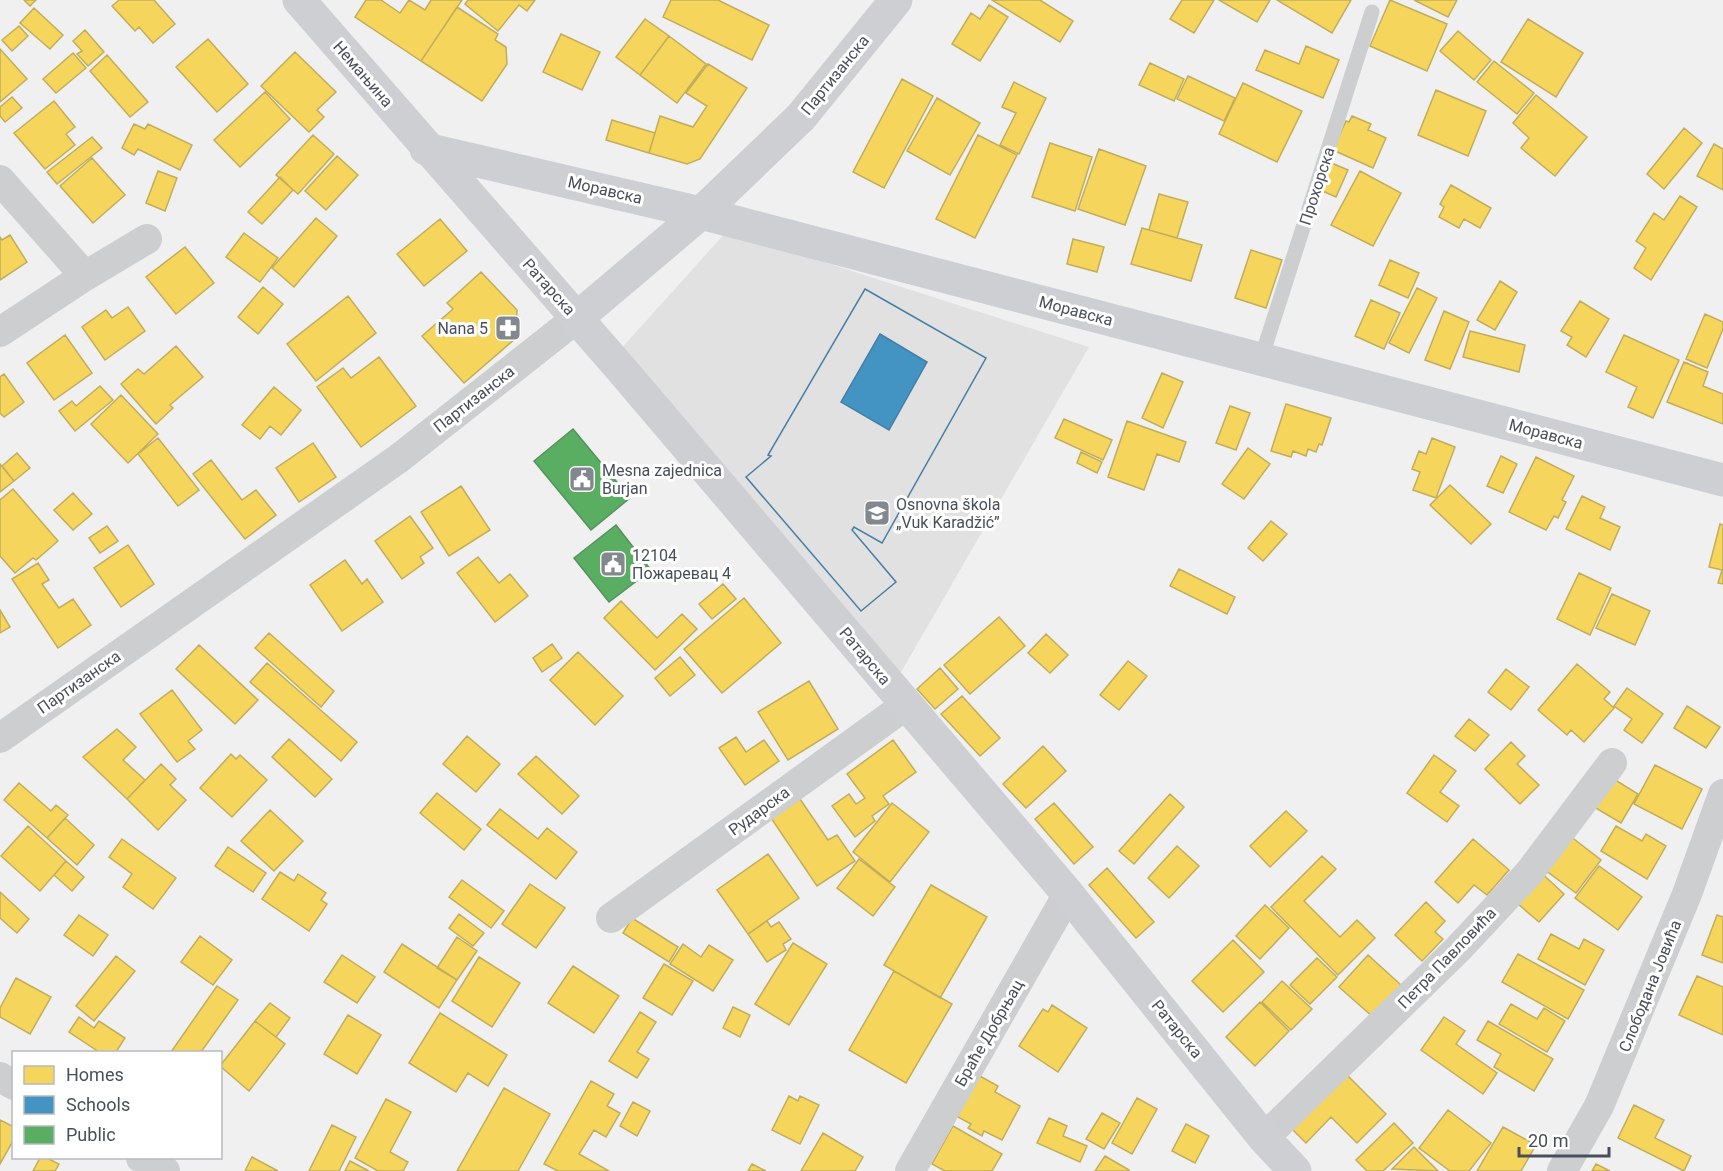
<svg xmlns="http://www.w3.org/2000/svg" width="1723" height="1171" font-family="Roboto,sans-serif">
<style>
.education{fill:#e2e1e1}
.homes{fill:#f6d55c;stroke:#c2ad5b;stroke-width:1.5}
.schools{fill:#4393c3;stroke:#457fa4;stroke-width:1.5;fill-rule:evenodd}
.public{fill:#5aae61;stroke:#55925f;stroke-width:1.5}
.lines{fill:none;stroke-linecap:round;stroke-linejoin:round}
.lane{stroke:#ccced0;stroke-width:15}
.street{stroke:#ccced0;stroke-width:30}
.secondary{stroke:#cdcfd2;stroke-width:33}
.labels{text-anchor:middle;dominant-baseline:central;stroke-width:6;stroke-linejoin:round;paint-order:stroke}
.street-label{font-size:16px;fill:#494f5a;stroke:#fff}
.poi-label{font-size:16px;fill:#494f5a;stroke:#fff;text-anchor:start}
</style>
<rect width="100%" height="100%" fill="#f0f0f0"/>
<path class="education" d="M 727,231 L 1089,347 L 900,674 L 619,351 Z"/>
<path class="homes" d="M 24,0 L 36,0 L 30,6 Z
M 119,0 L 154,0 L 175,24 L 153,43 L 139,27 L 135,31 L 112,6 Z
M 366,0 L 381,0 L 400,13 L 409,0 L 425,10 L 431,0 L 462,0 L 421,61 L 355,17 Z
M 468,0 L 535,0 L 527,11 L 519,5 L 498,31 L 465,4 Z
M 671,0 L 718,0 L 769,25 L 752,60 L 663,17 Z
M 992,0 L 1040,0 L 1073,21 L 1060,42 Z
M 1182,0 L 1214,0 L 1194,33 L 1170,19 Z
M 1219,0 L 1270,0 L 1257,22 Z
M 1277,0 L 1351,0 L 1332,33 Z
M 1390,0 L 1447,24 L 1427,71 L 1370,46 Z
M 1414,0 L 1457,0 L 1448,17 Z
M 989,5 L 1008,17 L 980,61 L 952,44 L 971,13 L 980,19 Z
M 457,7 L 498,34 L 495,40 L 506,47 L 507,64 L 482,101 L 421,61 Z
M 34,8 L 63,35 L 50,49 L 20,23 Z
M 645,19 L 669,36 L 640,75 L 616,57 Z
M 1528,19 L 1583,53 L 1556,97 L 1501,62 Z
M 19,26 L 28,36 L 12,51 L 2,40 Z
M 85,30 L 104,52 L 88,66 L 77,54 L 82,51 L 73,41 Z
M 1458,31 L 1491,60 L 1474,80 L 1440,51 Z
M 561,34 L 600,52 L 582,90 L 543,72 Z
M 669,36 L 706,64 L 677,103 L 640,75 Z
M 208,39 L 248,84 L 217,112 L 176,67 Z
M 1306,46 L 1339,60 L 1323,98 L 1256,70 L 1265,50 L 1299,64 Z
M 0,49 L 27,79 L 0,102 Z
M 295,52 L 336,92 L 317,110 L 324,117 L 309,132 L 261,86 Z
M 73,53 L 86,68 L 56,93 L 43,79 Z
M 107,55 L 148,102 L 130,117 L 90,71 Z
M 1494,61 L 1534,93 L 1517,114 L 1477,82 Z
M 1150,63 L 1184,79 L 1174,101 L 1139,85 Z
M 708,64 L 747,88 L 700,159 L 687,164 L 649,153 L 660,116 L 693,127 L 707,106 L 686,93 Z
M 1188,76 L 1235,98 L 1224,121 L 1177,99 Z
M 902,79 L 933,96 L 884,188 L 853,172 Z
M 1014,82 L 1046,98 L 1019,154 L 1000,145 L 1016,113 L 1002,107 Z
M 1243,83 L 1302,111 L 1277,162 L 1219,134 Z
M 1436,90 L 1486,111 L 1468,156 L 1418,135 Z
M 265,92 L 290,119 L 240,167 L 214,140 Z
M 1536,95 L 1587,137 L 1555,176 L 1521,148 L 1529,138 L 1513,123 Z
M 12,97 L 22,108 L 5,122 L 0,116 L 0,107 Z
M 937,98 L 980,123 L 950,175 L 907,151 Z
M 54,101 L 75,127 L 66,134 L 75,145 L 45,169 L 14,133 Z
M 1352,116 L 1371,124 L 1368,130 L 1386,138 L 1373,168 L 1333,150 L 1346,121 L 1349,122 Z
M 612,120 L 655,133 L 649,153 L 606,140 Z
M 134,124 L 145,129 L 148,124 L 192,145 L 180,170 L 138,149 L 134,155 L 122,148 Z
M 1684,128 L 1702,143 L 1664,189 L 1647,174 Z
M 313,135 L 334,154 L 298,194 L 276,175 Z
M 978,135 L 1017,155 L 975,238 L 936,219 Z
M 92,137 L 102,148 L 57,184 L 47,172 Z
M 1050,143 L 1092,157 L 1075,211 L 1032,197 Z
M 1714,144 L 1723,149 L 1723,190 L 1697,176 Z
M 1099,149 L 1146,166 L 1125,225 L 1078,209 Z
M 337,156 L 358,175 L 326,210 L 305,191 Z
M 92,158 L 125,195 L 93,223 L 60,186 Z
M 1329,162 L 1348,170 L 1336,197 L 1318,189 Z
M 158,171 L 177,178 L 165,211 L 146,203 Z
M 1360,171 L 1401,193 L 1373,246 L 1331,225 Z
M 280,177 L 293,190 L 262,224 L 248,212 Z
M 1451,185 L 1491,208 L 1480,228 L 1464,219 L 1459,228 L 1439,217 L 1444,207 L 1440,204 Z
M 1159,194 L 1188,202 L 1177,238 L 1149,230 Z
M 1680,196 L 1697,207 L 1651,280 L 1634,268 L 1646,248 L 1636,241 L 1654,213 L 1664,220 Z
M 316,218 L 337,236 L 294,287 L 272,268 Z
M 440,219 L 467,251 L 424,286 L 397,254 Z
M 1142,228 L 1202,245 L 1191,281 L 1131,264 Z
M 244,233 L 278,258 L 260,282 L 226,257 Z
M 10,235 L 27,262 L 0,280 L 0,237 L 2,240 Z
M 1073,239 L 1104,247 L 1097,272 L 1067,264 Z
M 185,247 L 214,283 L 176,314 L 146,277 Z
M 1251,250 L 1282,260 L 1266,308 L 1235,298 Z
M 1390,260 L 1419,273 L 1408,298 L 1379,285 Z
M 481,272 L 517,310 L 516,338 L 464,383 L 422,336 L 453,309 L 447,303 Z
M 1500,281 L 1517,292 L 1495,330 L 1477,320 Z
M 263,287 L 283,304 L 258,334 L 238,317 Z
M 1417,288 L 1437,298 L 1409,353 L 1389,343 Z
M 348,296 L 376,333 L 316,381 L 287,344 Z
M 1371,300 L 1400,313 L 1384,349 L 1355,336 Z
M 1580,301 L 1609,319 L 1586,357 L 1567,345 L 1572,337 L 1561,331 Z
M 128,307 L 145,331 L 105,360 L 82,327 L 106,310 L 112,318 Z
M 1444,311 L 1469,322 L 1450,369 L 1425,360 Z
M 1705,314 L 1723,322 L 1723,329 L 1707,368 L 1686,359 Z
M 1470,331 L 1525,345 L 1519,372 L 1463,357 Z
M 65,335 L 92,373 L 54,400 L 27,363 Z
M 1624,335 L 1679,360 L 1653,418 L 1628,407 L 1637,387 L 1606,372 Z
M 176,346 L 203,377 L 170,405 L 173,408 L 156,424 L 121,384 L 138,369 L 144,374 Z
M 379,357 L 416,406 L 361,447 L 317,387 L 343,368 L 351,378 Z
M 1684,362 L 1708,372 L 1703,386 L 1723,394 L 1723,424 L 1667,402 Z
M 1162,373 L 1183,382 L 1163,428 L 1142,418 Z
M 4,374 L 24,402 L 4,417 L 0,413 L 0,377 Z
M 100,386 L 113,400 L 75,431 L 59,411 L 72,401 L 76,406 Z
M 274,387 L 301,410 L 281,435 L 270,426 L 260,439 L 242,425 Z
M 121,395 L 158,434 L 128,463 L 91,424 Z
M 1286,404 L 1331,418 L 1322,445 L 1319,444 L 1316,452 L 1308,449 L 1306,456 L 1293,451 L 1291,457 L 1271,451 Z
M 1230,406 L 1250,413 L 1236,450 L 1216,443 Z
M 1064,419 L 1112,440 L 1103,460 L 1055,438 Z
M 1127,421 L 1186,442 L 1179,462 L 1157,454 L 1144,490 L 1108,477 Z
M 158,438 L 199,490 L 178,506 L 138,454 Z
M 1432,438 L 1455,447 L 1436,498 L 1413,490 L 1420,472 L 1412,469 L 1419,451 L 1426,454 Z
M 313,443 L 336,477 L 299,502 L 276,468 Z
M 1248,448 L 1270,464 L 1244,499 L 1222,484 Z
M 1081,452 L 1102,462 L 1097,473 L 1077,463 Z
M 17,453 L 30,468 L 14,481 L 2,466 Z
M 1501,456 L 1517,464 L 1503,493 L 1487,486 Z
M 1536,457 L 1574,476 L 1562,500 L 1566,502 L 1558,518 L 1554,516 L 1546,530 L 1509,512 Z
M 211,460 L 242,500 L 256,490 L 276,515 L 245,539 L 193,474 Z
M 0,464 L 14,481 L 0,492 Z
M 1450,485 L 1491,524 L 1471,544 L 1430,505 Z
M 461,486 L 490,530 L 449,556 L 421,512 Z
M 13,489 L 58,541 L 36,560 L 33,558 L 15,573 L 0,556 L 0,500 Z
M 73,493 L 92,514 L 73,530 L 54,510 Z
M 1582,496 L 1605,507 L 1600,518 L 1620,527 L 1610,550 L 1566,529 Z
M 410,516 L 433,548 L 420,557 L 424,563 L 402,579 L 375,541 Z
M 1271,521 L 1287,534 L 1263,561 L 1248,548 Z
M 1720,524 L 1723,525 L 1723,584 L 1718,583 L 1722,570 L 1709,567 Z
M 107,526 L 118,541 L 100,553 L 89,538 Z
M 128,545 L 154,584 L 121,607 L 94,568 Z
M 478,557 L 499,583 L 510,574 L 528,596 L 495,622 L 457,573 Z
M 345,560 L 362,584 L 367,579 L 383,602 L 342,631 L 310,585 Z
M 38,563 L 49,580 L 42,584 L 59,608 L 73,599 L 91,625 L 58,648 L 12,579 Z
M 1179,569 L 1235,597 L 1227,614 L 1170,586 Z
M 1579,573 L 1611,588 L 1590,635 L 1557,619 Z
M 723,584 L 736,599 L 712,619 L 699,604 Z
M 1612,594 L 1650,611 L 1635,645 L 1596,628 Z
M 744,598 L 781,643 L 722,693 L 684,649 Z
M 621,601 L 657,638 L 682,614 L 697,629 L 655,670 L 604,618 Z
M 0,610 L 10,627 L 0,633 Z
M 999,617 L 1025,646 L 970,694 L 944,665 Z
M 269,633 L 334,691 L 321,707 L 255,648 Z
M 1046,634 L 1068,655 L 1050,673 L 1028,653 Z
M 552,644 L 562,658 L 542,672 L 533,658 Z
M 199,645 L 258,700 L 235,724 L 176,669 Z
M 578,652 L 623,696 L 595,725 L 550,680 Z
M 680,657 L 695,675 L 670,696 L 655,678 Z
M 1128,661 L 1147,676 L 1119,710 L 1100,695 Z
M 267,663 L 357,742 L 341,761 L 250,682 Z
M 1577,664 L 1610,692 L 1604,699 L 1614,708 L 1584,742 L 1571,730 L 1567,735 L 1538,710 Z
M 940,668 L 958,689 L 935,709 L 917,689 Z
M 1506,669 L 1529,687 L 1511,710 L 1488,692 Z
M 809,681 L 838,729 L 788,760 L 758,712 Z
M 1627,688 L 1663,714 L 1642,743 L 1624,730 L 1632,719 L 1614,706 Z
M 172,690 L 202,730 L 188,741 L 195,749 L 177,762 L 140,714 Z
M 962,696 L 1000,738 L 980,756 L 941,714 Z
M 1687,706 L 1720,727 L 1706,748 L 1674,728 Z
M 1469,719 L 1489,735 L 1475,751 L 1455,736 Z
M 117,729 L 136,747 L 123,760 L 145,780 L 127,799 L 83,757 Z
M 467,736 L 500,764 L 476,792 L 443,764 Z
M 736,737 L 746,752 L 764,740 L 779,761 L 745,785 L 719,748 Z
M 289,739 L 332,779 L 315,797 L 272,757 Z
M 893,740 L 916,772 L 883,796 L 889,804 L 872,816 L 875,821 L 855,837 L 832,806 L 849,794 L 856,804 L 865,798 L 847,774 Z
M 1511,742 L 1525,756 L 1517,764 L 1539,785 L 1520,804 L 1485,769 Z
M 1043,746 L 1066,771 L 1026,808 L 1003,784 Z
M 231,754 L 236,759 L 240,755 L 267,780 L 232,817 L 200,788 Z
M 1434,755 L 1456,771 L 1440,792 L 1459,806 L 1447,822 L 1407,793 Z
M 536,756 L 579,796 L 562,814 L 518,774 Z
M 161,764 L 176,779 L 170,785 L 186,800 L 158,830 L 127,799 Z
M 1655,765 L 1702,789 L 1682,829 L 1634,804 Z
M 1612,778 L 1638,794 L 1621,823 L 1594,807 Z
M 19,783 L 51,811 L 56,805 L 68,815 L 47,838 L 4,800 Z
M 437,793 L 481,829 L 464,850 L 420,813 Z
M 1170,794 L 1184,807 L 1134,864 L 1119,851 Z
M 800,799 L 828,840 L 837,835 L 855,861 L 817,886 L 771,818 Z
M 892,803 L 929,832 L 890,882 L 853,852 Z
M 1054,803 L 1093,847 L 1074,864 L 1035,819 Z
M 500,809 L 538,839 L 547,828 L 577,852 L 556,879 L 487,825 Z
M 270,810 L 303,841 L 274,871 L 241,841 Z
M 1286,811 L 1307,831 L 1270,867 L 1250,846 Z
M 65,818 L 94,845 L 77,865 L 47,838 Z
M 28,826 L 66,861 L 40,891 L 1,856 Z
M 1616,826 L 1642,841 L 1646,834 L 1666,846 L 1647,879 L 1601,851 Z
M 1570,836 L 1601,860 L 1576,893 L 1545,870 Z
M 122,839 L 176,878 L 153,909 L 123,887 L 132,874 L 109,857 Z
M 1473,839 L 1509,870 L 1487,895 L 1474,885 L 1458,903 L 1435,882 Z
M 1177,846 L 1199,866 L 1169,898 L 1148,878 Z
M 228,847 L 266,873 L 253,892 L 215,866 Z
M 768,854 L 799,898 L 748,934 L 717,890 Z
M 1322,856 L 1336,869 L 1304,901 L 1340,937 L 1357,920 L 1375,938 L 1338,975 L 1271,907 Z
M 859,859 L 895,887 L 873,916 L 837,888 Z
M 66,861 L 84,877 L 72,891 L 54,875 Z
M 1599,866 L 1642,897 L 1618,930 L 1575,898 Z
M 1107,868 L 1154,922 L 1136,938 L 1089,885 Z
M 1537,869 L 1564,894 L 1539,922 L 1511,898 Z
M 280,872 L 294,881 L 298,874 L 326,893 L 321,900 L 327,904 L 309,931 L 262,899 Z
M 462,880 L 504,911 L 491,928 L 449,897 Z
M 530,884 L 565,908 L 536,948 L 502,924 Z
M 931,885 L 987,917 L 940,998 L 884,965 Z
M 0,892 L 29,919 L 17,933 L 0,918 Z
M 1426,902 L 1445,921 L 1435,932 L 1443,939 L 1422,961 L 1395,935 Z
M 1265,905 L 1289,928 L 1260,959 L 1236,936 Z
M 459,914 L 484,933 L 473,946 L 449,928 Z
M 79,915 L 108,935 L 93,956 L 64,935 Z
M 1717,915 L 1723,917 L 1723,963 L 1702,955 Z
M 632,918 L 678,947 L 669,962 L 623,933 Z
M 767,921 L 771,927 L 779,922 L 791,939 L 783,944 L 786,950 L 767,962 L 748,934 Z
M 1551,934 L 1579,949 L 1584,939 L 1604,950 L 1585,985 L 1538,959 Z
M 200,936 L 232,960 L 213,985 L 181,962 Z
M 457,937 L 477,951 L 457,980 L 437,968 Z
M 1233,940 L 1264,972 L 1223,1012 L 1192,981 Z
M 793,943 L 827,964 L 789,1025 L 755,1004 Z
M 402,944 L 457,980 L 439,1008 L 384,972 Z
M 683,944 L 701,957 L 709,945 L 733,960 L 713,991 L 670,964 Z
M 1518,954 L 1584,990 L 1568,1019 L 1502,982 Z
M 342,955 L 375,977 L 357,1003 L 324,982 Z
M 1368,955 L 1401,985 L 1373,1017 L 1339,987 Z
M 116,956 L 135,971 L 94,1021 L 76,1006 Z
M 479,957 L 520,983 L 492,1027 L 452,1001 Z
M 1317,958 L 1337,977 L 1310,1004 L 1290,985 Z
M 664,964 L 693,981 L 672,1015 L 643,998 Z
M 573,966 L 619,996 L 594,1033 L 548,1003 Z
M 894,971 L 952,1004 L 906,1083 L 849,1050 Z
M 1697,976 L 1723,987 L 1723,1035 L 1679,1015 Z
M 16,978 L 51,997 L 30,1034 L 0,1017 L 0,1008 Z
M 1282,981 L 1312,1009 L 1291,1030 L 1262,1002 Z
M 217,986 L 238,1000 L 201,1052 L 171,1052 Z
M 1260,1002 L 1289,1031 L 1255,1066 L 1226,1037 Z
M 270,1003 L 290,1018 L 276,1037 L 255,1021 Z
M 1511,1004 L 1537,1019 L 1544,1008 L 1565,1021 L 1547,1052 L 1499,1024 Z
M 1052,1005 L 1087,1028 L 1058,1072 L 1019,1046 L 1043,1009 L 1048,1012 Z
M 733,1007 L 750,1015 L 740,1037 L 723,1028 Z
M 640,1012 L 656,1022 L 637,1052 L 649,1059 L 637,1078 L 609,1061 Z
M 440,1013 L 507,1055 L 488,1086 L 468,1073 L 456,1092 L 409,1063 Z
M 348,1015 L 381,1035 L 357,1074 L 324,1054 Z
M 79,1017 L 94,1028 L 99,1021 L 125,1038 L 116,1052 L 99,1052 L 69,1032 Z
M 1444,1017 L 1465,1031 L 1456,1044 L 1497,1073 L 1483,1094 L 1421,1050 Z
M 255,1021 L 285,1044 L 249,1091 L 220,1066 Z
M 1488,1021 L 1553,1059 L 1534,1091 L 1494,1067 L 1501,1054 L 1477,1040 Z
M 1343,1071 L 1386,1114 L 1357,1143 L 1331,1117 L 1306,1143 L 1288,1125 Z
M 978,1075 L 998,1086 L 995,1092 L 1020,1106 L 1002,1140 L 984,1131 L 982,1136 L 968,1128 L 971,1124 L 956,1116 Z
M 591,1081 L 614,1094 L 607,1106 L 620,1113 L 606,1137 L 594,1130 L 579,1154 L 609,1171 L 558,1171 L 544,1164 Z
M 504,1088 L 550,1114 L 518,1171 L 457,1171 Z
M 789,1096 L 798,1101 L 800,1096 L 819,1105 L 800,1144 L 772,1130 Z
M 1137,1098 L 1157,1109 L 1132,1154 L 1112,1143 Z
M 386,1099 L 411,1112 L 390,1152 L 408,1162 L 403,1171 L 378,1171 L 355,1158 Z
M 633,1102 L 650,1111 L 637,1136 L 620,1126 Z
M 1634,1105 L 1664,1120 L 1655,1138 L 1691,1156 L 1684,1171 L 1618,1138 Z
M 1448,1110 L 1491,1143 L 1469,1171 L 1450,1171 L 1419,1148 Z
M 1102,1113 L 1120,1123 L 1104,1149 L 1086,1139 Z
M 1049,1118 L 1067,1126 L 1063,1136 L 1087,1146 L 1080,1162 L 1037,1143 Z
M 0,1120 L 14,1127 L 14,1139 L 0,1164 Z
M 1394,1123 L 1413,1143 L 1383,1171 L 1367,1171 L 1356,1160 Z
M 1186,1124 L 1209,1136 L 1195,1163 L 1172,1151 Z
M 332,1125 L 356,1137 L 339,1171 L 309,1171 Z
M 953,1126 L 1002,1154 L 992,1171 L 945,1171 L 932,1164 Z
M 1503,1127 L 1536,1145 L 1521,1171 L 1477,1171 Z
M 823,1133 L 863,1157 L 855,1171 L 801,1171 Z
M 1414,1147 L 1438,1171 L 1392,1169 Z
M 1105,1156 L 1129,1170 L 1128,1171 L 1095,1171 Z
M 252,1157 L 278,1171 L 245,1171 Z
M 40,1158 L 47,1158 L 59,1164 L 55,1171 L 33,1171 Z
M 350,1161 L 369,1171 L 345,1171 Z
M 752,1164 L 766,1171 L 748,1171 Z
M 1596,1164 L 1610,1171 L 1592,1171 Z"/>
<path class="schools" d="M 865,289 L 986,358 L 882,543 L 854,527 L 852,530 L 896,582 L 861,611 L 746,477 L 771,456 L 768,455 ZM 880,334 L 927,362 L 889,430 L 841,402 Z
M 865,289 L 986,358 L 882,543 L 854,527 L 852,530 L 896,582 L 861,611 L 746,477 L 771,456 L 768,455 Z"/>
<path class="public" d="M 573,429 L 630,498 L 591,530 L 534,461 Z
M 616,525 L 651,570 L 609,602 L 574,558 Z"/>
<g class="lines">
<path class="lane" d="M 1261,359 L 1372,12"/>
<path class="street" d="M 0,180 L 85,276
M 0,332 L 85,276 L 147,239
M 0,738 L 398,459 L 577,318
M 611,918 L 906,705
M 0,1077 L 14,1085
M 1264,1138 L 1458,949 L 1529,873 L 1612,763
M 141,1158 L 165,1171
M 910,1171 L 1068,894
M 1562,1171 L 1599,1106 L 1687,894 L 1723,794"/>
<path class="secondary" d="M 299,0 L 621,369 L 1068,894 L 1264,1138 L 1295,1171
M 426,149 L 701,213 L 1723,480
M 577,318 L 701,213 L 801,117 L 896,0"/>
</g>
<defs>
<symbol id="pharmacy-square" viewBox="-11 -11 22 22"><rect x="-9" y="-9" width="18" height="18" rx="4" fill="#83878e" stroke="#fff"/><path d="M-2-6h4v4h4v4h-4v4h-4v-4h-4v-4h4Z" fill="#fff"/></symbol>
<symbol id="civic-square" viewBox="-11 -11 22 22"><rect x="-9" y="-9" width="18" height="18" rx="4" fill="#83878e" stroke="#fff"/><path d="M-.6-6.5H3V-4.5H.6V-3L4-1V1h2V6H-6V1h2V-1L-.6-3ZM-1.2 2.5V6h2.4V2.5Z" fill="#fff"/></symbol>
<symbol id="school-square" viewBox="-11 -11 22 22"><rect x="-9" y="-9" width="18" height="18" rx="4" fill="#83878e" stroke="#fff"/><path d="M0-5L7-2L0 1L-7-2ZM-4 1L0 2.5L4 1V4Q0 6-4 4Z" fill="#fff"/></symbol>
</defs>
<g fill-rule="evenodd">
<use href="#pharmacy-square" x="493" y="313" width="30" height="30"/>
<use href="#civic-square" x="567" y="464" width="30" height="30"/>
<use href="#school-square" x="862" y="498" width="30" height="30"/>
<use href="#civic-square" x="598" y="549" width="30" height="30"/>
</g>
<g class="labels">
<g class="street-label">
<text transform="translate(363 74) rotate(49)">Немањина</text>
<text transform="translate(835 75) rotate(-51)">Партизанска</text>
<text transform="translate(1317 186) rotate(-72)">Прохорска</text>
<text transform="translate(605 190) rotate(13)">Моравска</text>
<text transform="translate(549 287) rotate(48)">Ратарска</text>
<text transform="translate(1076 311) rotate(15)">Моравска</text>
<text transform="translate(474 399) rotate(-38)">Партизанска</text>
<text transform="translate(1546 434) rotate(15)">Моравска</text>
<text transform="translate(865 656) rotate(50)">Ратарска</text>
<text transform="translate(79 682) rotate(-35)">Партизанска</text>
<text transform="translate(759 811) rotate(-36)">Рударска</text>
<text transform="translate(1447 958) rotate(-46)">Петра Павловића</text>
<text transform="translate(1650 986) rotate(-68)">Слободана Јовића</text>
<text transform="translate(1177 1029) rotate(51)">Ратарска</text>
<text transform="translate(989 1033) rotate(-60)">Браће Добрњац</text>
</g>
<g class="poi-label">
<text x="488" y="328" text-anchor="end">Nana 5</text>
<text x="602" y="470">Mesna zajednica<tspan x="602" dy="18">Burjan</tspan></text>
<text x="896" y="504">Osnovna škola<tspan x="896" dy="18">„Vuk Karadžić”</tspan></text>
<text x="632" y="555">12104<tspan x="632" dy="18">Пожаревац 4</tspan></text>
</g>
</g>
<rect x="12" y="1051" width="210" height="108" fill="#ffffff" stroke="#b6b9bd" stroke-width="1.5"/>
<rect x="24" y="1066" width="30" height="18" fill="#f6d55c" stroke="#b6b9bd" stroke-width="1.5"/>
<text x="66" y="1081" font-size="18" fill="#494f5a">Homes</text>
<rect x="24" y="1096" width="30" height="18" fill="#4393c3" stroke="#b6b9bd" stroke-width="1.5"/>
<text x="66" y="1111" font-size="18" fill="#494f5a">Schools</text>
<rect x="24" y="1126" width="30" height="18" fill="#5aae61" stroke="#b6b9bd" stroke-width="1.5"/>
<text x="66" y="1141" font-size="18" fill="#494f5a">Public</text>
<path d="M1519 1147v9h90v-9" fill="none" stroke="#494f5a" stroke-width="3"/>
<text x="1528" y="1147" font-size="18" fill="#494f5a" stroke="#ffffff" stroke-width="4.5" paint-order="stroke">20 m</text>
</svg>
